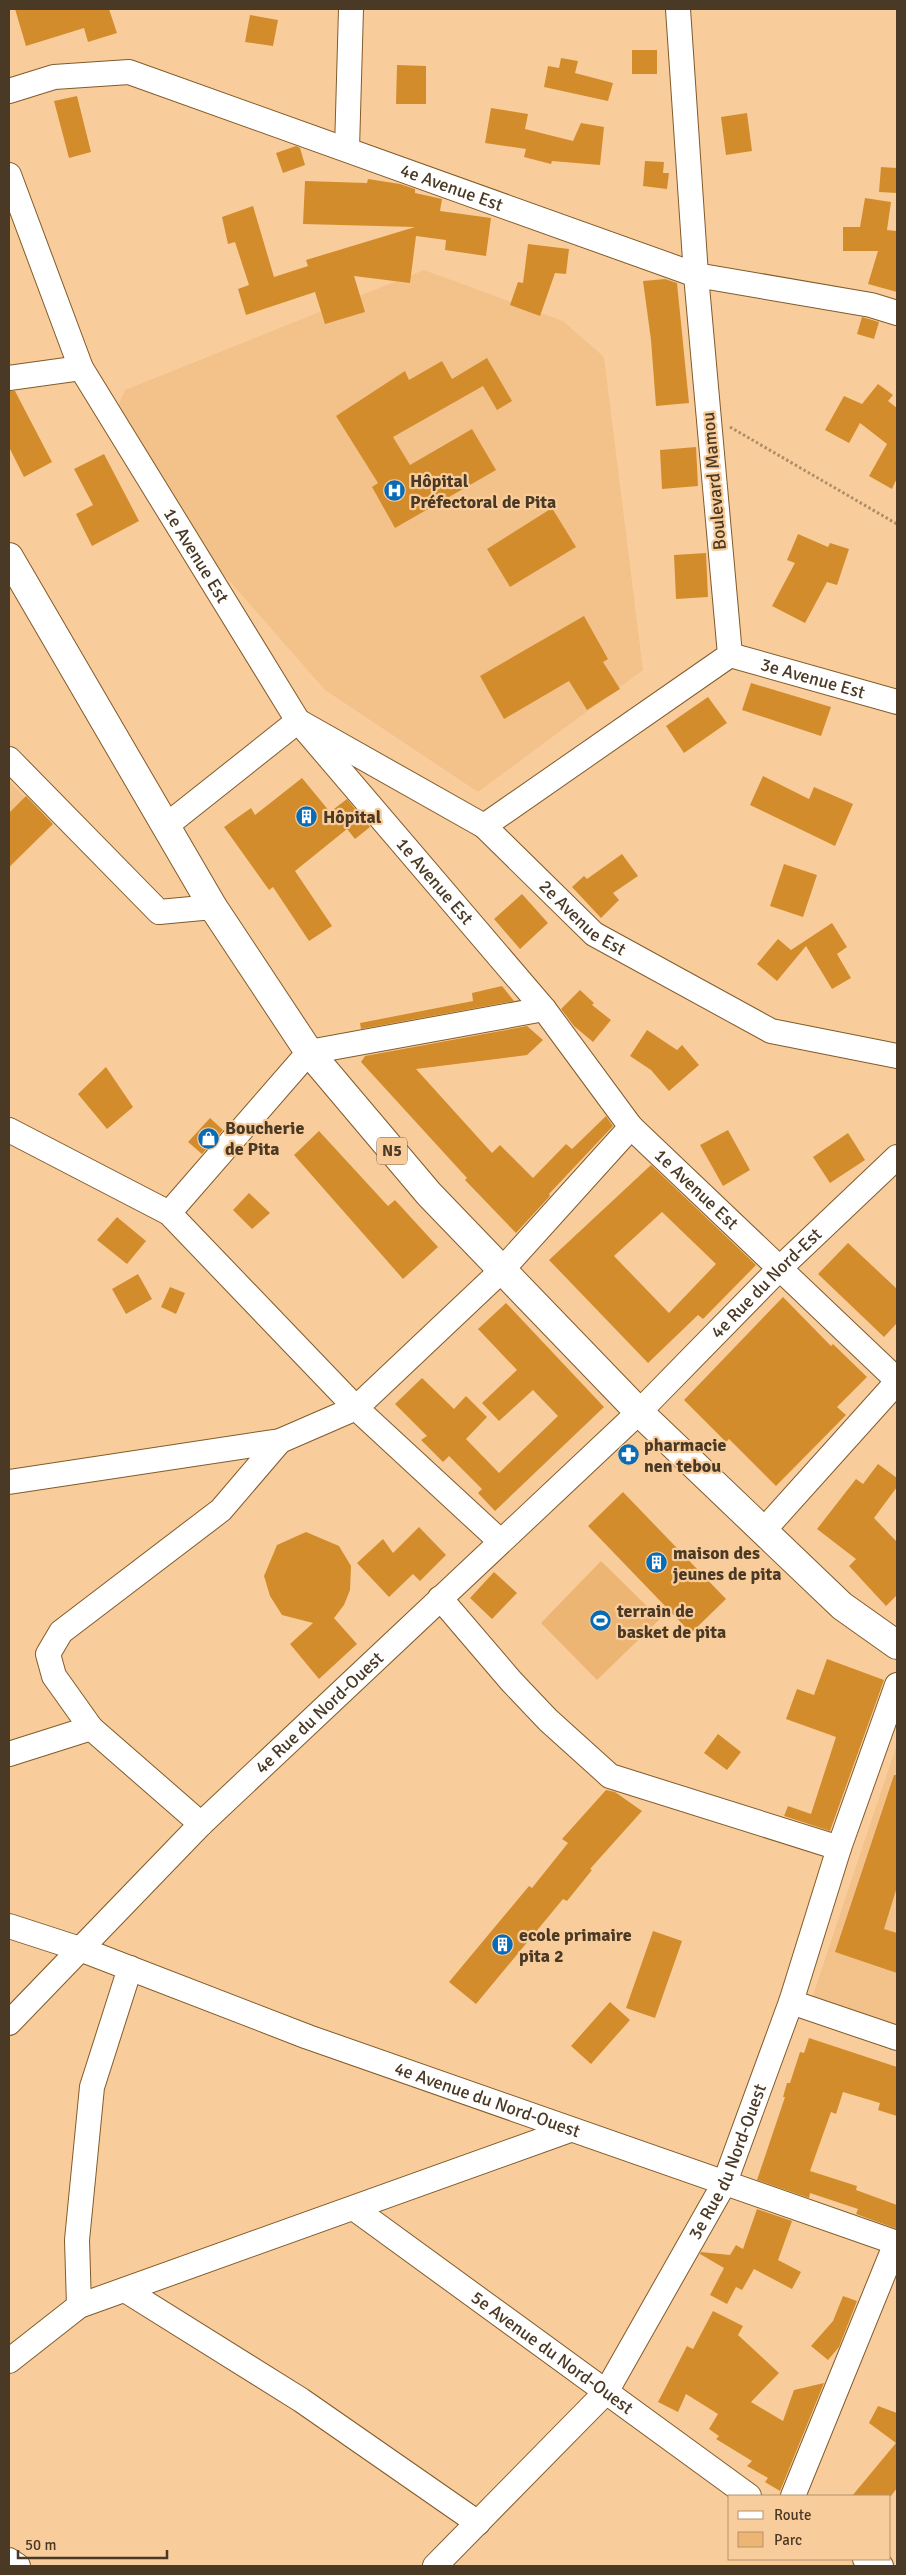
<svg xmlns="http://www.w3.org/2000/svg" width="906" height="2575" font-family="Signika,sans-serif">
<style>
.built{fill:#f3c28b}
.green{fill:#edb574}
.building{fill:#d38c2c;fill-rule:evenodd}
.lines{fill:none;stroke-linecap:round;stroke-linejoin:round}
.minor-casing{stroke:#825b2b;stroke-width:26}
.trunk-casing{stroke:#825b2b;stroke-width:30}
.path{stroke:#ad8d68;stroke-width:3;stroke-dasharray:2.5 2.5;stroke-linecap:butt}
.minor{stroke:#fff;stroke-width:24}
.trunk{stroke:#fff;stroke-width:28}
.labels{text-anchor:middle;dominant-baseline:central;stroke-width:4.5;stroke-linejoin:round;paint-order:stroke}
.shield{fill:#f9cd9b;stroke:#7e6548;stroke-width:1}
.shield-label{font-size:16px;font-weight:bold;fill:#4a3924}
.street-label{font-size:18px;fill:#4a3924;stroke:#f9cd9b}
.poi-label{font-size:18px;font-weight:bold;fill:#4a3924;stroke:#f9cd9b;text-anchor:start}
</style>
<rect width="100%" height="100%" fill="#f9cd9b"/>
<path class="built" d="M 424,270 L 563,321 L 604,357 L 643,670 L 478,792 L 325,690 L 218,568 L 115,413 L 125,390 Z
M 9,781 L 52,825 L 9,869 Z
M 897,1744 L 897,2027 L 812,1998 Z"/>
<path class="green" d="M 601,1561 L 660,1619 L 597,1680 L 541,1623 Z"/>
<path class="building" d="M 15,9 L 109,9 L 117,33 L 88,42 L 84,28 L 26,46 Z
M 250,15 L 278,20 L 273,46 L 245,42 Z
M 632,50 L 657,50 L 657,74 L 632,74 Z
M 561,58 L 578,61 L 575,73 L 613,83 L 608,101 L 544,87 L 548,66 L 559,68 Z
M 397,65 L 426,66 L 426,104 L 396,104 Z
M 77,96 L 91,152 L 69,158 L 54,101 Z
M 491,108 L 528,114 L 525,129 L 573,141 L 581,123 L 604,127 L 600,165 L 552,161 L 551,164 L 524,157 L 526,149 L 485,143 Z
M 747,113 L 752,151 L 726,155 L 721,117 Z
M 296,146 L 300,148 L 305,165 L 283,173 L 276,153 Z
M 645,161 L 664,162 L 663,173 L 669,173 L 667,189 L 643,186 Z
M 881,167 L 897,168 L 897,193 L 879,192 Z
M 368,179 L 400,184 L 415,189 L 415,193 L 442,199 L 440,211 L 491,218 L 486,256 L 445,250 L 446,240 L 416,236 L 410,283 L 354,276 L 365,312 L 325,324 L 315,292 L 246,315 L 238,289 L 249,285 L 235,242 L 228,244 L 222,217 L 253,206 L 274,277 L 308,266 L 306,260 L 415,227 L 303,224 L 305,181 L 367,183 Z
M 865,198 L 891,202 L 887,230 L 897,231 L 897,292 L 868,284 L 878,251 L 843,251 L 843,227 L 860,227 Z
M 528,244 L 569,249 L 566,274 L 555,273 L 540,316 L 510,305 L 518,282 L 523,283 Z
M 665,279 L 677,283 L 689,403 L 656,406 L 651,340 L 643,281 Z
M 862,317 L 879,322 L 874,339 L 857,334 Z
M 487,358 L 512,401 L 497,410 L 483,386 L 393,437 L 410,465 L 472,429 L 496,470 L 395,528 L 372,487 L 378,483 L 336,416 L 405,371 L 409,380 L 442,361 L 452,379 Z
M 878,384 L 893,395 L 888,401 L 897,408 L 897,478 L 892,489 L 869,476 L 887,444 L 860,423 L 849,443 L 825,430 L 844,396 L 862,404 Z
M 9,391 L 15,391 L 52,462 L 24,477 L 9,447 Z
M 696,447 L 698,486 L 662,489 L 660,450 Z
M 104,454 L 139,521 L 92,546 L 76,514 L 93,505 L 74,469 Z
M 552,508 L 576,547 L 510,587 L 487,549 Z
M 798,534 L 828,547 L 830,543 L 849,549 L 837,585 L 827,582 L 805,623 L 772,606 L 795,563 L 787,560 Z
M 706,553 L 708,597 L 676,599 L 674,555 Z
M 584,616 L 608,659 L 603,662 L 620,689 L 587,710 L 569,681 L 504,719 L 480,676 Z
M 751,683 L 831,707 L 821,736 L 742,710 Z
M 708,697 L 727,723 L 684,753 L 666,726 Z
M 763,776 L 809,799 L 814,787 L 853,804 L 835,846 L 750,805 Z
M 302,778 L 330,812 L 347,799 L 370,827 L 355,839 L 347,829 L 295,871 L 332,926 L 309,941 L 273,887 L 269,890 L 224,827 L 251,808 L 255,815 Z
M 26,796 L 53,824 L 9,867 L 9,813 Z
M 622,854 L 638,876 L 613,893 L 619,900 L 601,918 L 572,887 L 584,876 L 587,879 Z
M 784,864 L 817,875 L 803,917 L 770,906 Z
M 522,894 L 548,923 L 520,949 L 494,919 Z
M 832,923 L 847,947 L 837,954 L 851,978 L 832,989 L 806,946 L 777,981 L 757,964 L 778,939 L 791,950 Z
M 502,986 L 514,1001 L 361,1029 L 360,1023 L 473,1001 L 472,993 Z
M 580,990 L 594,1003 L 592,1005 L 611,1020 L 593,1042 L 574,1026 L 561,1009 Z
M 527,1026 L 543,1040 L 527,1055 L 416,1069 L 492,1153 L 500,1145 L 533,1178 L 566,1144 L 572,1149 L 606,1116 L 613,1126 L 549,1194 L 550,1196 L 516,1233 L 465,1180 L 467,1178 L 361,1062 L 365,1056 Z
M 647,1030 L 677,1050 L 682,1045 L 699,1065 L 669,1091 L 651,1070 L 630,1056 Z
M 106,1067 L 133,1107 L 107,1129 L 78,1094 Z
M 210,1118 L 223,1130 L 202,1154 L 188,1142 Z
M 728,1130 L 750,1170 L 723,1186 L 700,1145 Z
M 319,1131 L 388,1206 L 395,1200 L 438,1247 L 403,1279 L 294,1155 Z
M 848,1133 L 865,1160 L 830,1183 L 813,1157 Z
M 651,1165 L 756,1265 L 703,1319 L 698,1315 L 648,1363 L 549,1260 ZM 662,1212 L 716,1264 L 669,1313 L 614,1256 Z
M 249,1193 L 270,1213 L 252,1229 L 233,1210 Z
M 117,1217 L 146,1241 L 127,1264 L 97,1240 Z
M 848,1243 L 897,1289 L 897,1323 L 884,1337 L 818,1274 Z
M 138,1274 L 152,1299 L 126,1314 L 112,1289 Z
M 170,1287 L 185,1293 L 176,1314 L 161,1307 Z
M 783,1297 L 831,1346 L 833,1344 L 867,1377 L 837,1407 L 846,1415 L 776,1486 L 729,1439 L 726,1442 L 684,1400 Z
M 506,1303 L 604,1407 L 495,1511 L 478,1493 L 482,1489 L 449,1456 L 443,1462 L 421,1440 L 427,1436 L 395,1404 L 422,1378 L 454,1409 L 466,1396 L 487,1417 L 466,1439 L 499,1473 L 558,1416 L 533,1390 L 499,1421 L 482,1403 L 517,1370 L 478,1329 Z
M 878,1464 L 897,1478 L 897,1487 L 874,1518 L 897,1542 L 897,1595 L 886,1606 L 849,1566 L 856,1559 L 817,1529 L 856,1479 L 863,1484 Z
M 623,1492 L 726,1599 L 691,1633 L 588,1526 Z
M 419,1527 L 446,1555 L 420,1581 L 413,1574 L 389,1597 L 357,1563 L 383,1539 L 393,1553 Z
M 306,1532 L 339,1546 L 351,1566 L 350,1590 L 344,1605 L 334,1618 L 357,1644 L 319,1679 L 290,1644 L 313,1623 L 282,1615 L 270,1596 L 264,1576 L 277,1545 Z
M 494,1572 L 517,1593 L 492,1619 L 470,1598 Z
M 827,1659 L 884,1680 L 830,1831 L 784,1816 L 788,1806 L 811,1814 L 836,1737 L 786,1719 L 797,1689 L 814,1695 Z
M 718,1734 L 741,1752 L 727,1770 L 704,1753 Z
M 894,1775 L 897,1775 L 897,1887 L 884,1929 L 897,1933 L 897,1973 L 835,1952 Z
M 606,1790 L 615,1792 L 642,1811 L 590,1869 L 592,1870 L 567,1901 L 563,1899 L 476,2004 L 449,1982 L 529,1886 L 532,1888 L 568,1843 L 562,1839 Z
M 653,1931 L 682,1941 L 655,2018 L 626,2008 Z
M 610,2002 L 630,2020 L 591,2064 L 571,2046 Z
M 809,2038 L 897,2067 L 897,2116 L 878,2110 L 880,2103 L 843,2092 L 836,2114 L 831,2112 L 810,2171 L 857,2186 L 856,2190 L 897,2205 L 897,2229 L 856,2214 L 858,2209 L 810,2193 L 809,2198 L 757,2180 L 785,2097 L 783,2097 L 787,2083 L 790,2083 L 800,2052 L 804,2053 Z
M 757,2209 L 792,2221 L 778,2260 L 801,2272 L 792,2289 L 754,2269 L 742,2290 L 736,2287 L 727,2304 L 710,2295 L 724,2268 L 700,2254 L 701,2252 L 730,2255 L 736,2245 L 743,2249 Z
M 843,2296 L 857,2301 L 839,2347 L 828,2360 L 811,2346 L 833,2321 Z
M 713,2311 L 743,2326 L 738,2335 L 779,2373 L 751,2402 L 783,2421 L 794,2390 L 824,2383 L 780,2491 L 765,2482 L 768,2478 L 747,2466 L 752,2461 L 716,2439 L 719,2436 L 709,2429 L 718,2414 L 686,2394 L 678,2412 L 658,2402 L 687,2346 L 693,2349 Z
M 878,2406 L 897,2413 L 897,2488 L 891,2496 L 852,2496 L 896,2443 L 869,2423 Z"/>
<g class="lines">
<defs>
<g id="minor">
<path id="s1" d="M 9,91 L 54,77 L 129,72 L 696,275 L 871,305 L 897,313"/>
<path d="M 347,149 L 351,9"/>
<path id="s2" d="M 9,175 L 81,368 L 298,721 L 544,1009 L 631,1127 L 897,1380"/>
<path d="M 9,378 L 81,368"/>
<path id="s3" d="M 730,655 L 897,702"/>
<path d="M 9,759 L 159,912 L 213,907"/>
<path id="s4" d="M 167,825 L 298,721 L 484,826 L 594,934 L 771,1031 L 897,1056"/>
<path d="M 484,826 L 730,655 L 696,275 L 678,9"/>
<path d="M 9,1130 L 169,1213 L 356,1408 L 500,1541"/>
<path d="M 169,1213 L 309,1052 L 544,1009"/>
<path d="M 9,1482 L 280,1441 L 356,1408 L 501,1271 L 631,1127"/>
<path d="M 764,1530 L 897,1382"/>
<path d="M 440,1598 L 511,1681 L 548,1720 L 610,1776 L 839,1848"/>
<path d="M 91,1728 L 54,1676 L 48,1654 L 61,1632 L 221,1510 L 280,1441"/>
<path d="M 9,1754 L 91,1728 L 201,1824"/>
<path id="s5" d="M 9,1926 L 80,1949 L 308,2037 L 897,2243"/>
<path d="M 791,2002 L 897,2038"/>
<path id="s6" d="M 9,2023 L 201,1824 L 639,1412 L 779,1269 L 897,1157"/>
<path id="s7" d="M 355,2209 L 749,2496"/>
<path d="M 125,2290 L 301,2400 L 478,2523"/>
<path d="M 79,2306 L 77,2240 L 92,2087 L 130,1968"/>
<path d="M 9,2361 L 79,2306 L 570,2130"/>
<path d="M 793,2496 L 896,2243"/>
<path d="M 865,2559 L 881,2566"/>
<path d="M 9,2560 L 18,2566"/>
<path id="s8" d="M 435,2566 L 606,2392 L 725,2182 L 791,2002 L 839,1848 L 897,1685"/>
</g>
<path id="trunk" d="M 9,557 L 213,907 L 309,1052 L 429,1194 L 639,1412 L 842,1606 L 897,1645"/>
</defs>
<use href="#minor" class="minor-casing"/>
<use href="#trunk" class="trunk-casing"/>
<path class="path" d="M 730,427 L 897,524"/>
<use href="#minor" class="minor"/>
<use href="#trunk" class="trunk"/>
</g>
<defs>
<symbol id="hospital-disc" viewBox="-11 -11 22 22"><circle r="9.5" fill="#066cb8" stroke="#f9cd9b"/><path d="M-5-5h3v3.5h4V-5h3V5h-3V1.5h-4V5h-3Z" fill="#fff"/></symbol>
<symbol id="building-disc" viewBox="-11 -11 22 22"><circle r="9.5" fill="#066cb8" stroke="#f9cd9b"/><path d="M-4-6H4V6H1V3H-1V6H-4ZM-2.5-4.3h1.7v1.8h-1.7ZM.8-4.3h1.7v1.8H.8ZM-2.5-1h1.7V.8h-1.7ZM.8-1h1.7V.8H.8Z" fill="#fff"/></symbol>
<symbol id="shop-disc" viewBox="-11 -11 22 22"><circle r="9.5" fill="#066cb8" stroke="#f9cd9b"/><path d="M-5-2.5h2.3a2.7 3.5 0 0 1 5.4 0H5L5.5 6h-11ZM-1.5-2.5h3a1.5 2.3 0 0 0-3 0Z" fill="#fff"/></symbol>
<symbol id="pharmacy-disc" viewBox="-11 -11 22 22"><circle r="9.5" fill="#066cb8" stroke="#f9cd9b"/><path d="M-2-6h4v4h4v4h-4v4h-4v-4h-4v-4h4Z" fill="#fff"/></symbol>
<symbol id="stadium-disc" viewBox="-11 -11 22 22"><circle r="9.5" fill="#066cb8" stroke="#f9cd9b"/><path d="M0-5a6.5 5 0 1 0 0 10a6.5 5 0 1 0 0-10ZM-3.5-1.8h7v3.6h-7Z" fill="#fff"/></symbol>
</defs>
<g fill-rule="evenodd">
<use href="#hospital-disc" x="382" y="478" width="25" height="25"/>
<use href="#building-disc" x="294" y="804" width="25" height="25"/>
<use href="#shop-disc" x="196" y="1126" width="25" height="25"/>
<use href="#pharmacy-disc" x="616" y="1442" width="25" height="25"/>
<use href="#building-disc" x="644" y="1550" width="25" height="25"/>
<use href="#stadium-disc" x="588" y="1608" width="25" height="25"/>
<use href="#building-disc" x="490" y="1932" width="25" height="25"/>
</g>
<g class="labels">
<rect class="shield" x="377" y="1137.5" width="30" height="27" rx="4"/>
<g class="shield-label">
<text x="392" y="1151">N5</text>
</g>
<g class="street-label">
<text stroke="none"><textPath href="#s1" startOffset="465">4e Avenue Est</textPath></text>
<text transform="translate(714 481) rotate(-95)">Boulevard Mamou</text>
<text stroke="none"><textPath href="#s2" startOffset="426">1e Avenue Est</textPath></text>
<text stroke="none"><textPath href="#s3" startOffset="86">3e Avenue Est</textPath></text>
<text stroke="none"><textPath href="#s2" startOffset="831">1e Avenue Est</textPath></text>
<text stroke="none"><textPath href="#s4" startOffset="516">2e Avenue Est</textPath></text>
<text stroke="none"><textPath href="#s2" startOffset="1236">1e Avenue Est</textPath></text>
<text stroke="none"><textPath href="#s6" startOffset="1059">4e Rue du Nord-Est</textPath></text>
<text stroke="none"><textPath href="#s6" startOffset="439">4e Rue du Nord-Ouest</textPath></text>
<text stroke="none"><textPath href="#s5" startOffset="509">4e Avenue du Nord-Ouest</textPath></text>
<text stroke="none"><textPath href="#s8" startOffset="505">3e Rue du Nord-Ouest</textPath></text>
<text stroke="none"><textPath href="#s7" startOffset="244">5e Avenue du Nord-Ouest</textPath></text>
</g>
<g class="poi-label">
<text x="410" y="481">Hôpital<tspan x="410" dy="21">Préfectoral de Pita</tspan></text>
<text x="323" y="817">Hôpital</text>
<text x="225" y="1128">Boucherie<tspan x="225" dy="21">de Pita</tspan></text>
<text x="644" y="1445">pharmacie<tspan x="644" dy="21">nen tebou</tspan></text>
<text x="673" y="1553">maison des<tspan x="673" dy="21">jeunes de pita</tspan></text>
<text x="617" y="1611">terrain de<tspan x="617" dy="21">basket de pita</tspan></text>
<text x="519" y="1935">ecole primaire<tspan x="519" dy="21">pita 2</tspan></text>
</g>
</g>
<rect width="906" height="2575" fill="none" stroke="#4a3924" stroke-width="20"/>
<rect x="728" y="2495" width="162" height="65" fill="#f9cd9b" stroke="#b3926b"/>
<rect x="738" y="2511" width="25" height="8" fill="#ffffff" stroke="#b3926b"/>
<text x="774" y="2520" font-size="15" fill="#4a3924">Route</text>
<rect x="738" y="2532" width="25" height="15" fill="#edb574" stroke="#b3926b"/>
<text x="774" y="2545" font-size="15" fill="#4a3924">Parc</text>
<path d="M18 2550v8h149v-8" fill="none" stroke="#4a3924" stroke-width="2.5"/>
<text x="25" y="2550" font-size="15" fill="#4a3924" stroke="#f9cd9b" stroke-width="4" paint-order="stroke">50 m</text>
</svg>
